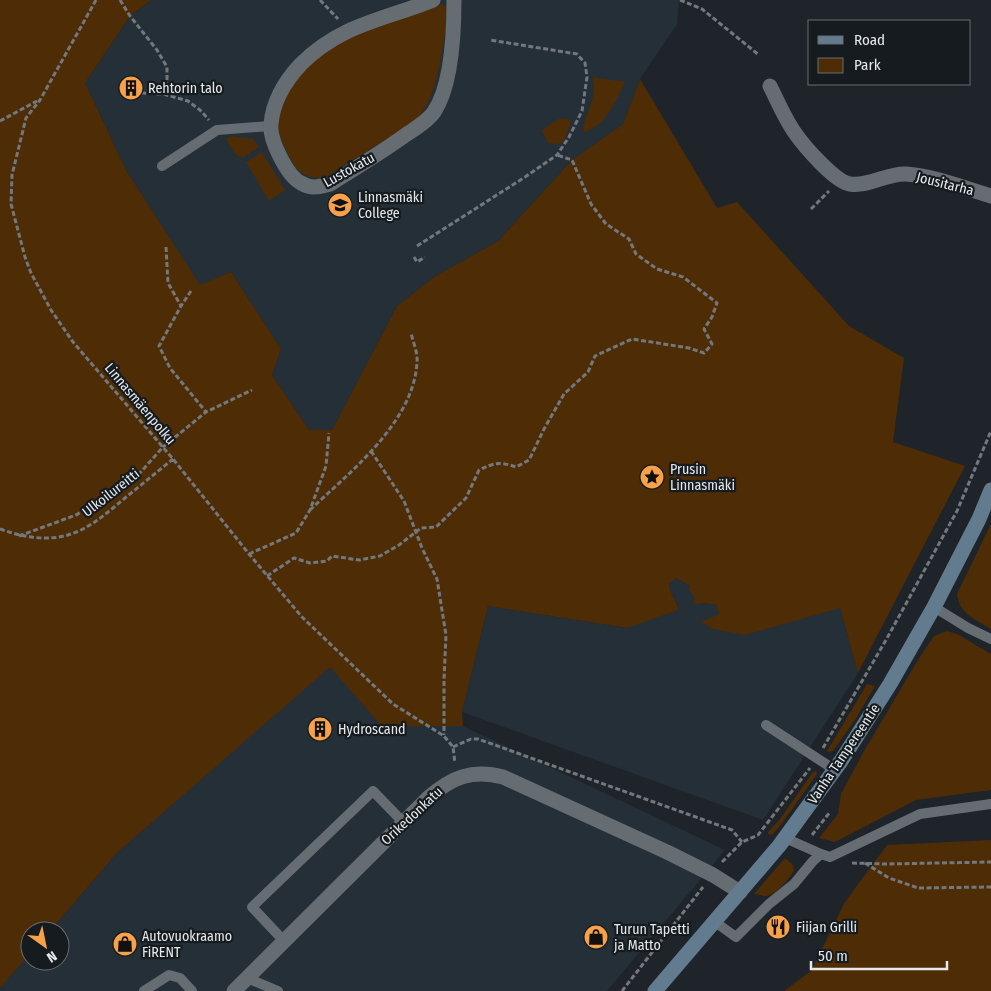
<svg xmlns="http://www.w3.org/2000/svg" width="991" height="991" font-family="'Fira Sans Condensed',sans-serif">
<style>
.built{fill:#242f38}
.green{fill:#4e2c06}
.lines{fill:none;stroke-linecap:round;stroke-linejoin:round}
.path{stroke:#73787c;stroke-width:3;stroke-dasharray:5 2.5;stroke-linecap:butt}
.service{stroke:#656c72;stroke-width:10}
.minor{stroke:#656c72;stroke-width:15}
.secondary{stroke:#627b8e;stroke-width:15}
.labels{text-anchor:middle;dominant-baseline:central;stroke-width:4.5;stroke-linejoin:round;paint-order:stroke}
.poi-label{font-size:14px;fill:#e5e9ec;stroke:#151b1f;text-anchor:start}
.street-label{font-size:14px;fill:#e5e9ec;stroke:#151b1f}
</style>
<rect width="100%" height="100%" fill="#1e2429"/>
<path class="built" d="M 151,0 L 679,0 L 677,24 L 640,79 L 623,124 L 572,160 L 498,241 L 434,277 L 397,306 L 332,430 L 309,430 L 272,375 L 281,349 L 231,272 L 200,286 L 126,170 L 85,83 L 130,16 Z
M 821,538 L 858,673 L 763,820 L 462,712 L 488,606 L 627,628 L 678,605 L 669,589 L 669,584 L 676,578 L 690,586 L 695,598 L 702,603 L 717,605 Z
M 330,666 L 383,728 L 386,726 L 463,726 L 725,850 L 607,991 L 0,991 L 0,988 L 30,954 L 30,961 L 60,961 L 60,931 L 50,931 L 117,853 Z"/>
<path class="green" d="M 0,0 L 151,0 L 130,16 L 85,83 L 126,170 L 200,285 L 231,272 L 281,349 L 272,375 L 309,430 L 332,430 L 397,306 L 434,277 L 498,241 L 572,160 L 623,124 L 640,79 L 717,208 L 737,202 L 849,326 L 904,358 L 893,442 L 965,466 L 858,673 L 840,608 L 745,635 L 713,629 L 701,622 L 719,614 L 717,605 L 702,603 L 695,604 L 693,602 L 695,598 L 689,590 L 690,586 L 676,578 L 669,584 C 669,594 678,600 678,610 L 627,628 L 488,606 L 462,712 L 463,726 L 386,726 L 383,728 L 330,667 L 117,853 L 50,931 L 30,931 L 30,954 L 0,988 Z
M 442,4 L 449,9 C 443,38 440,91 421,114 C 417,118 413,121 409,125 L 324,178 C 301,178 295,170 286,150 C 282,141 276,130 277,121 C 281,84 324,47 356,34 C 384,23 414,14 442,4 Z
M 592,77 L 625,82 C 616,101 606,126 584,132 C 582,114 599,102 592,77 Z
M 560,118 L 568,119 L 571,122 L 564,141 L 559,144 L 548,143 L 542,130 Z
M 231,136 L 253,139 L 259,147 L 242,158 C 234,156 230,145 226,139 Z
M 262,152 L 285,190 L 269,201 L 246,162 Z
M 991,524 L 991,629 C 975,619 959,614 957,594 Z
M 947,631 L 959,635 L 991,654 L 991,790 L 916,800 L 835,842 L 819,838 L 838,814 L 841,794 L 864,751 L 918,660 L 934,636 Z
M 867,684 L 875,686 L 855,720 L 833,751 L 829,752 L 827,751 Z
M 816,771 L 817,774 L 783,822 L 772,835 L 768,834 L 768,832 L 780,819 L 813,772 Z
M 991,840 L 991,991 L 784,991 L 811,971 L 845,902 L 887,845 Z
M 785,858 L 793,865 L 794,871 C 788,879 778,894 766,896 C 763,896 757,894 754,894 Z"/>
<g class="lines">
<path class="path" d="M 96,0 L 40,100 L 26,118 L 12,175 L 11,204 L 25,257 L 31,273 L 51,310 L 73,342 L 173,459 L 249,554 L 302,617 L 393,704 L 444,736 L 453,747 L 455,763
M 120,0 L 130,16 L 157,50 L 167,67 L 167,81 L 163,94
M 320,0 L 338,19
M 680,0 L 702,9 L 759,55
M 141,93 L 163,94 L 188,101 L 200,110 L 209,120
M 0,121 L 37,101
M 811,209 L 829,191
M 417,246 L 525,177 L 557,155 L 569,137 L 582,111 L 587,77 L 585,63 L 577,54 L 490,40
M 166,247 L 168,283 L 181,306
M 414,257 L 417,262 L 425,257
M 191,291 L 181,306 L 159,346 L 170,368 L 206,412
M 371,451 L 404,501 L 422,548 L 437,579 L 446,635 L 444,679 L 444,735
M 310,510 C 350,472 414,422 417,362 C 418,353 413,342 411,333
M 0,529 C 22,537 48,542 71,534 C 92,527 108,512 125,498 C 141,485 157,472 173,459
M 19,536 L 76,515 L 132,482 L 163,447 L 206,412 L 252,390
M 249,554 L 296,533 L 310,510 L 326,466 L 329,433
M 267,576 L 294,558 L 310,563 L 327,561 L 332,556 L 359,560 L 380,556 L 399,545 L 421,528 L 436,527 L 466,498 L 479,470 C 494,463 499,461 516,467 L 529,460 L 544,429 L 564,394 L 588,372 L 595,356 L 632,339 L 689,348 L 704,353 L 712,344 L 704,329 L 712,317 L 717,303 L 683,277 L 657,269 L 636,254 L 629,239 L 606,224 L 591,204 L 572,160 L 557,155
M 453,747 L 471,739 L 478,739 L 732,830 L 742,842
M 823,748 L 886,640 L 957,511 L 991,431
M 812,835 L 830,812
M 722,862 L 742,842 L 758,835 L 810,768
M 852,863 L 886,864 L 991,862
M 865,863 L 889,878 L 918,888 L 991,887
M 622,991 L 703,887"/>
<path class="service" d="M 162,166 L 217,130 L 270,126
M 934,607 L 968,628 L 991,639
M 766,725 L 835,770
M 785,838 L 821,854 L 830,857 L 920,814 L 991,804
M 715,922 L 736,937 L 769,904 L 794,884 L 813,861 L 821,854
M 284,941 L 252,907 L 373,791 L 403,822
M 247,978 L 278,991
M 144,991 L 169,975 L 180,978 L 192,991"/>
<path class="minor" d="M 433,0 C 384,20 341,24 301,64 C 285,81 273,101 271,124 C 269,139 287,176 301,183 C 311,189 320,187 330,184 C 356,168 382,152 407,134 C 416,128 428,121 434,112 C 452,85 454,32 454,0
M 770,86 C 778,102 785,119 795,133 C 804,146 835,182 850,184 C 869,187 887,173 906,174 C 934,176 964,188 991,196
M 234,991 L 428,798 C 452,777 472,769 503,777 L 667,852 L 713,875 L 740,892"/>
<path class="secondary" d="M 655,991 L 779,846 L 841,761 L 890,684 L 934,607 L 979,519 L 991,490"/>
</g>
<defs>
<symbol id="building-disc" viewBox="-11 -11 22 22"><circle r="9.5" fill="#f7a149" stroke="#151b1f"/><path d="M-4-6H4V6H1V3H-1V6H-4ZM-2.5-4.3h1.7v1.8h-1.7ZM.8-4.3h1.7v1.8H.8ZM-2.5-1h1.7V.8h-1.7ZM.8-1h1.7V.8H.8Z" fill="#111"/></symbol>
<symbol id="school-disc" viewBox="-11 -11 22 22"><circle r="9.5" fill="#f7a149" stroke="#151b1f"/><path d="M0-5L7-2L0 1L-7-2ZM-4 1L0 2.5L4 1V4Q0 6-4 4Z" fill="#111"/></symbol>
<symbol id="sight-disc" viewBox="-11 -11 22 22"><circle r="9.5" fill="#f7a149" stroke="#151b1f"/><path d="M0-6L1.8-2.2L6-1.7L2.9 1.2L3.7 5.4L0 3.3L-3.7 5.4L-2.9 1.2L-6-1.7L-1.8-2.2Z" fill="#111"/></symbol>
<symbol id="restaurant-disc" viewBox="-11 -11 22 22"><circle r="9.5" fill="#f7a149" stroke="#151b1f"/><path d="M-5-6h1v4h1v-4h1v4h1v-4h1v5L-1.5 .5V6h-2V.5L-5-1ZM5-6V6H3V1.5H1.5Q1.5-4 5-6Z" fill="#111"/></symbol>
<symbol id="shop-disc" viewBox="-11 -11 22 22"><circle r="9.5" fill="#f7a149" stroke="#151b1f"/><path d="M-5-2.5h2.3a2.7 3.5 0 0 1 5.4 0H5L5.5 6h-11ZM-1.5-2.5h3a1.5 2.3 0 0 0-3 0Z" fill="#111"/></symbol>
</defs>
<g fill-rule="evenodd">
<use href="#building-disc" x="117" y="74" width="28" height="28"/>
<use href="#school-disc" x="326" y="191" width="28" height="28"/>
<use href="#sight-disc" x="638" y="463" width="28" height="28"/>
<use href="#building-disc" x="306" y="715" width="28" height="28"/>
<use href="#restaurant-disc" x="764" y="913" width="28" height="28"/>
<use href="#shop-disc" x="582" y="923" width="28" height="28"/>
<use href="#shop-disc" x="111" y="930" width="28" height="28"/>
</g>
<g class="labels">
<g class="poi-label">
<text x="148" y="88">Rehtorin talo</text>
<text x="358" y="197">Linnasmäki<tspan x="358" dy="16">College</tspan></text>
<text x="670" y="469">Prusin<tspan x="670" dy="16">Linnasmäki</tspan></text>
<text x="338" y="729">Hydroscand</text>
<text x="796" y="927">Fiijan Grilli</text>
<text x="614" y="929">Turun Tapetti<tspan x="614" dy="16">ja Matto</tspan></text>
<text x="142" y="936">Autovuokraamo<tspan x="142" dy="16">FiRENT</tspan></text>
</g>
<g class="street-label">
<text transform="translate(349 170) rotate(-29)">Lustokatu</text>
<text transform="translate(945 184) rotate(14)">Jousitarha</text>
<text transform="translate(140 404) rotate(50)">Linnasmäenpolku</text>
<text transform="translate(111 493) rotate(-38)">Ulkoilureitti</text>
<text transform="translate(844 754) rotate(-56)">Vanha Tampereentie</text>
<text transform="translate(412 816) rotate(-43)">Orikedonkatu</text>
</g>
</g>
<rect x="808" y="20" width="162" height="65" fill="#151b1f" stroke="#686d71"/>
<rect x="818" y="36" width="25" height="8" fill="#627b8e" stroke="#686d71"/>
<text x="854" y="45" font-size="15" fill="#e5e9ec">Road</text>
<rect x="818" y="58" width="25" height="15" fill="#4e2c06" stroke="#686d71"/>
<text x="854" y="70" font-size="15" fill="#e5e9ec">Park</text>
<g transform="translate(45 946) rotate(147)"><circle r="24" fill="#151b1f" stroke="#686d71"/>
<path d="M0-4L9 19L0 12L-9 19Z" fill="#f7a149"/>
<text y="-8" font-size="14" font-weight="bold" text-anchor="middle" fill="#e5e9ec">N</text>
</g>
<path d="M811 961v8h136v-8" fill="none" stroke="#e5e9ec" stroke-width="2.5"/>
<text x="818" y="961" font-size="15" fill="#e5e9ec" stroke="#151b1f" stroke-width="4" paint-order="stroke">50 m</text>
</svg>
